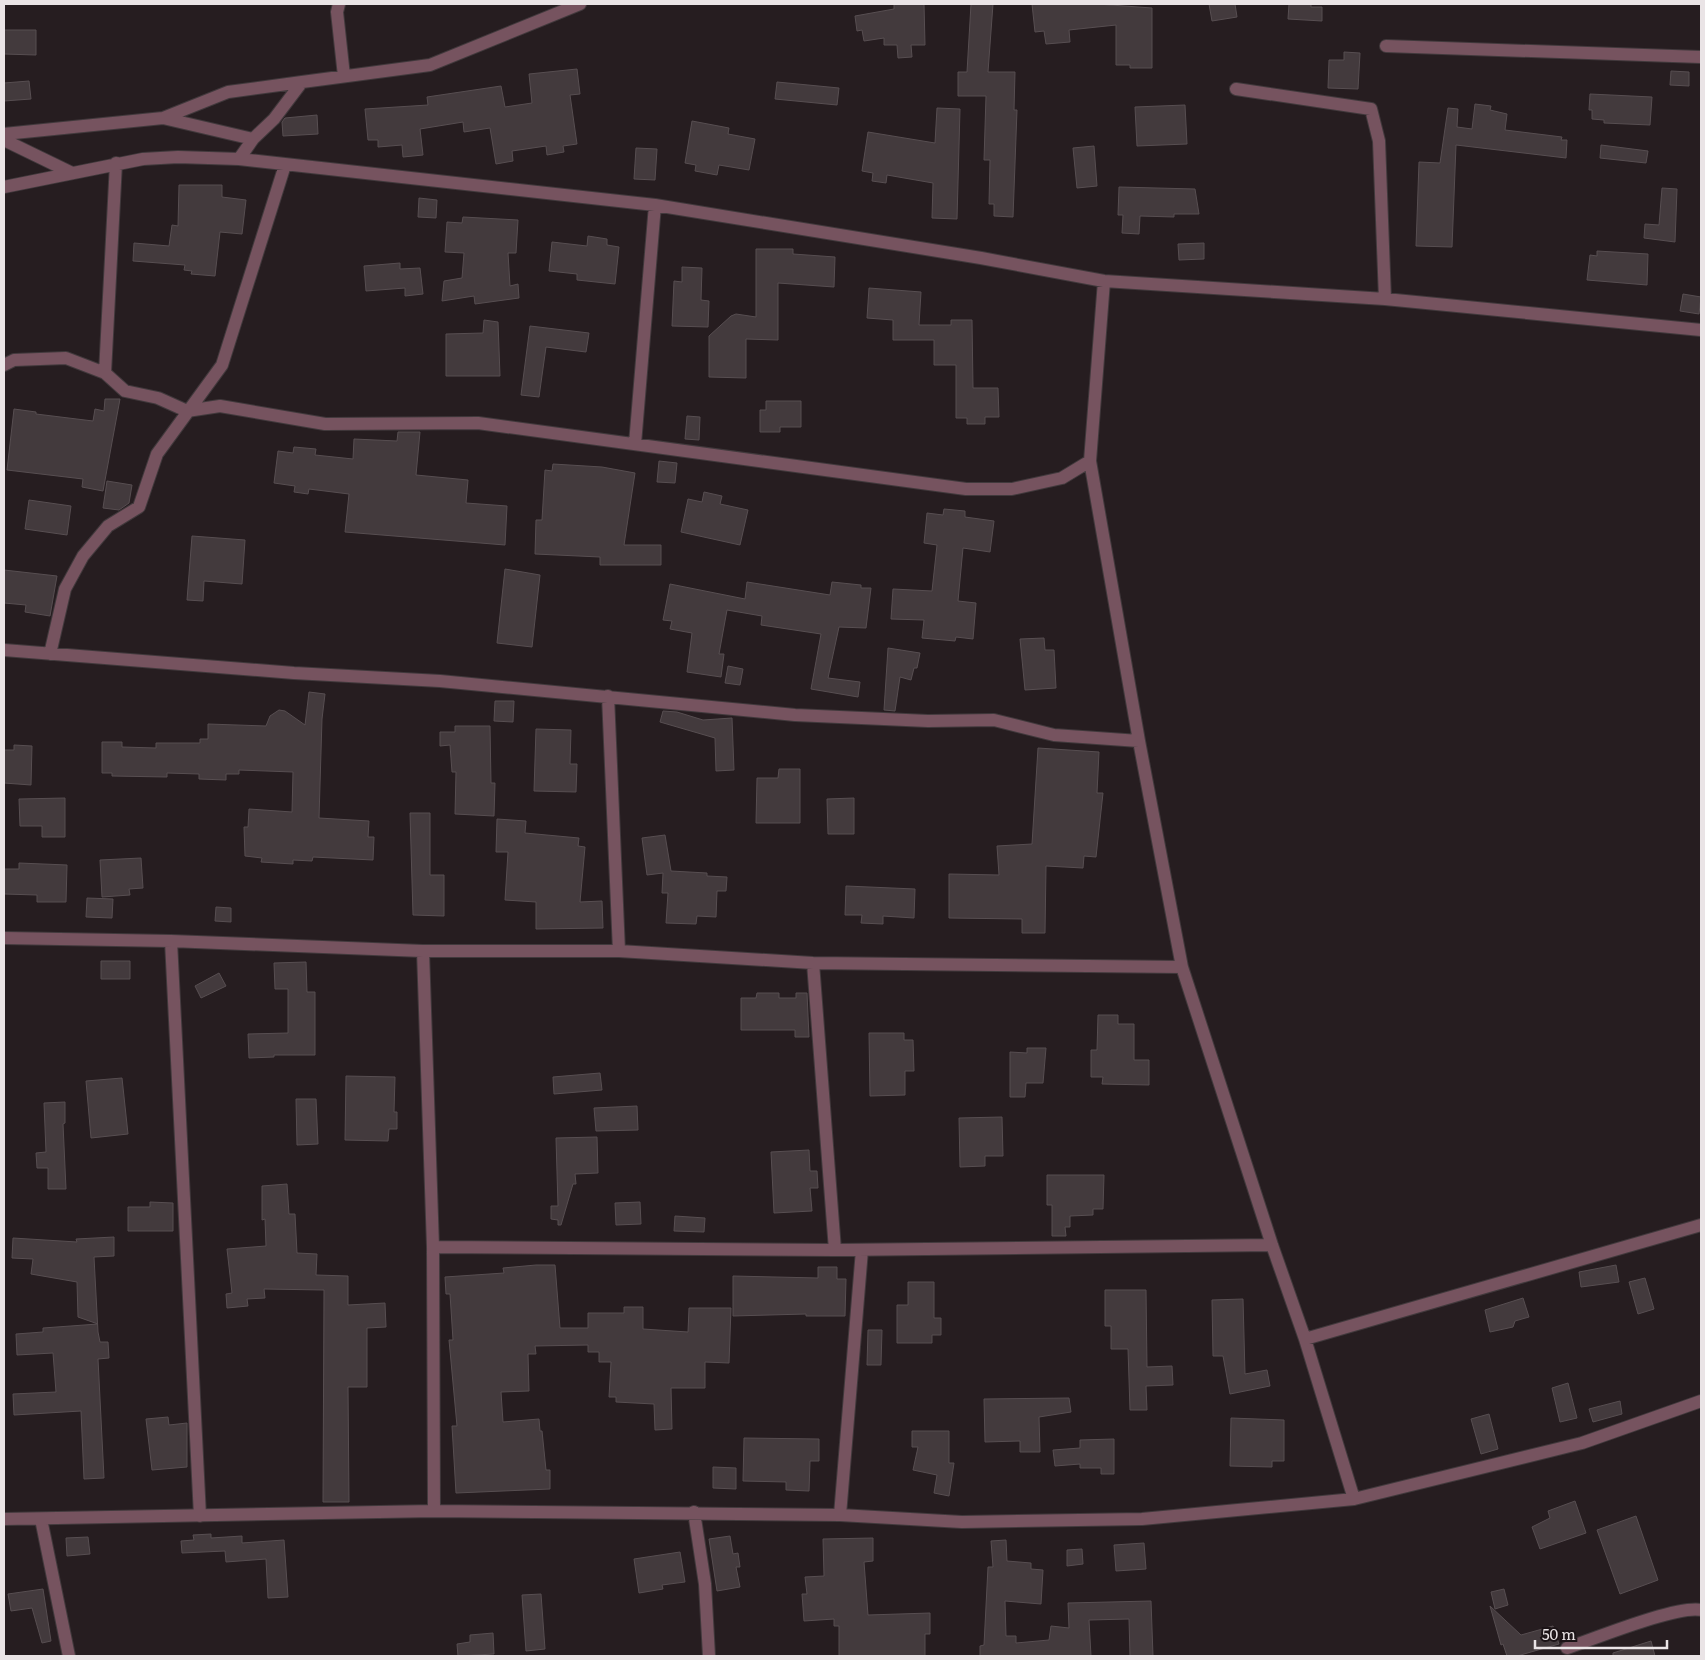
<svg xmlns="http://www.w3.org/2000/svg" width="1705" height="1660" font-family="Literata,serif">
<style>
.building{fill:#433a3d;stroke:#574e51}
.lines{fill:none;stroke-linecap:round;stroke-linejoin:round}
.minor-casing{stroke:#41393c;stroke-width:14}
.minor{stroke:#76535f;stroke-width:12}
</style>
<rect width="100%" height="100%" fill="#261d20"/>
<path class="building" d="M 894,4 L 924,4 L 925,45 L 911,45 L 912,57 L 898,58 L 897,45 L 884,45 L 884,38 L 864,41 L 862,30 L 857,31 L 855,16 L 894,9 Z
M 971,4 L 993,4 L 988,72 L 1015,72 L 1014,110 L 1017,110 L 1013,217 L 994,216 L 994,204 L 989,204 L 990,160 L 984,160 L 986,96 L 958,96 L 958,72 L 967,72 Z
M 1032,4 L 1097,4 L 1152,8 L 1152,68 L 1130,68 L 1130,65 L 1116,65 L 1116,25 L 1069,30 L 1070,42 L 1046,44 L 1044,31 L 1035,32 Z
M 1209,4 L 1235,4 L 1237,17 L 1212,21 Z
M 1289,4 L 1311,4 L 1311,7 L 1322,7 L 1322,21 L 1288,19 Z
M 4,30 L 36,30 L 36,55 L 4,54 Z
M 1344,52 L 1360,53 L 1358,89 L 1328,88 L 1329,60 L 1344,60 Z
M 577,69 L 580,94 L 570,95 L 577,144 L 563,146 L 564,152 L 547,155 L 546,146 L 512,151 L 513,161 L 496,164 L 490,128 L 464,132 L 463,122 L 420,129 L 423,155 L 403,157 L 402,145 L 378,147 L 378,140 L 368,140 L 365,109 L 428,105 L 427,97 L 501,86 L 505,107 L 532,103 L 529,74 Z
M 1671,71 L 1689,72 L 1689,86 L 1670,85 Z
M 29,81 L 31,99 L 4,101 L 4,83 Z
M 777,82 L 839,88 L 837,105 L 775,99 Z
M 1590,94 L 1652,97 L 1650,125 L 1604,123 L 1604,120 L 1592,119 L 1592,110 L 1589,110 Z
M 1475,104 L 1491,106 L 1490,110 L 1507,114 L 1505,130 L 1562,137 L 1561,140 L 1567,140 L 1566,158 L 1456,145 L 1452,247 L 1416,246 L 1419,162 L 1440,163 L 1448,108 L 1458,109 L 1457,127 L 1472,129 Z
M 1185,105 L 1187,144 L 1137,146 L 1135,107 Z
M 937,108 L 960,109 L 957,219 L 932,218 L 933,183 L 887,175 L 886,183 L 872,181 L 873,173 L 862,171 L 868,132 L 935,143 Z
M 317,115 L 318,134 L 283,136 L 282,122 L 285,118 Z
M 692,121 L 729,128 L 728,134 L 755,139 L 749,170 L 719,165 L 717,175 L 695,171 L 696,165 L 685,163 Z
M 1601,145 L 1648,151 L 1646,163 L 1600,158 Z
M 1094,146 L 1097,186 L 1077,188 L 1073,148 Z
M 636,148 L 657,149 L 655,180 L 634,179 Z
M 179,185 L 222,185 L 222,197 L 246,200 L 242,234 L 220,232 L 215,276 L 191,274 L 192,271 L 184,270 L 185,265 L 133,261 L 134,243 L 169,246 L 172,225 L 178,226 Z
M 1119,187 L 1195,189 L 1199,214 L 1174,214 L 1174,217 L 1140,216 L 1139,234 L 1122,233 L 1123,215 L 1118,215 Z
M 1662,188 L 1677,189 L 1675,242 L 1644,238 L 1645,224 L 1659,225 Z
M 419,198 L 437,200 L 436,218 L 418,217 Z
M 463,217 L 518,220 L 516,253 L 508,253 L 510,286 L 518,284 L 519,298 L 475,304 L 474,296 L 442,301 L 444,281 L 462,278 L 464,253 L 445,252 L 447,222 L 462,223 Z
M 588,236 L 607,239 L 607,245 L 619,247 L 615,284 L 577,280 L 577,274 L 549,271 L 552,242 L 587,246 Z
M 1204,243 L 1204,259 L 1179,260 L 1178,244 Z
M 756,249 L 793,249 L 793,254 L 835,257 L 834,287 L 778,283 L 778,340 L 746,339 L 746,378 L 709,377 L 709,336 L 731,316 L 736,314 L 756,317 Z
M 1597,251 L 1648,254 L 1647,285 L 1587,280 L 1590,255 L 1597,256 Z
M 400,263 L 400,269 L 420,268 L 423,294 L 405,296 L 405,288 L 366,291 L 364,266 Z
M 682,267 L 702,268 L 701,300 L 709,301 L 708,327 L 672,326 L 674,281 L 682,282 Z
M 869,288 L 921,292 L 919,325 L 951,325 L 951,320 L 972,320 L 973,388 L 998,388 L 999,417 L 985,417 L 985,424 L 967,424 L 967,418 L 956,418 L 956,365 L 934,365 L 934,340 L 893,340 L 893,320 L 867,318 Z
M 1683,294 L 1701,297 L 1699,314 L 1680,311 Z
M 484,320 L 498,322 L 500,376 L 446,376 L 446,334 L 483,333 Z
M 530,326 L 589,333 L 586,352 L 546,347 L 539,397 L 521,395 Z
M 105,399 L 120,399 L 103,491 L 82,487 L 83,479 L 7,470 L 14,409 L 36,412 L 36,414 L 93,421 L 95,409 L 104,411 Z
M 766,401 L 801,401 L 801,427 L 780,427 L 780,432 L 760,432 L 760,410 L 766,410 Z
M 687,416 L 700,417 L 699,440 L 685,439 Z
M 398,432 L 420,432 L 416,475 L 468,480 L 466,503 L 507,506 L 505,545 L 345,532 L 349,494 L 309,489 L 308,494 L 294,492 L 295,486 L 274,483 L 278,451 L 293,453 L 294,447 L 316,449 L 315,455 L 353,459 L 354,439 L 397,441 Z
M 659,461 L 677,463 L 675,483 L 657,482 Z
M 553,464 L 602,467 L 635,473 L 624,545 L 661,545 L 661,565 L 600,565 L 600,557 L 535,554 L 536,520 L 542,520 L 545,470 L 552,471 Z
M 107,481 L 132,485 L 129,503 L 119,510 L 103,508 Z
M 704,492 L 722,496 L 720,504 L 748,510 L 740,545 L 681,532 L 688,499 L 702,502 Z
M 29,500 L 71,506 L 67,535 L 25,529 Z
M 944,509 L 965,511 L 965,517 L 994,521 L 990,552 L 963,548 L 958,601 L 976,603 L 973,639 L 956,637 L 955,641 L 922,638 L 924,620 L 891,619 L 893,589 L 932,591 L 937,545 L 924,543 L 927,513 L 943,515 Z
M 192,536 L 245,540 L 242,584 L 204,581 L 203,601 L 187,600 Z
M 505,569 L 540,575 L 532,647 L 497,643 Z
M 4,570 L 57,576 L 50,616 L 25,612 L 26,605 L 4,603 Z
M 747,582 L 830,595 L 832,582 L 861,585 L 861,588 L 871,588 L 866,628 L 839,627 L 828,678 L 860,682 L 858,697 L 811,689 L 821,634 L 761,625 L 762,616 L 727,610 L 719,654 L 724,654 L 721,677 L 687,672 L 692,633 L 670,629 L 672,621 L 663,620 L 670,584 L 745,599 Z
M 1044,638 L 1045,650 L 1054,650 L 1056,688 L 1025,690 L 1020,639 Z
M 888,648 L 920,653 L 917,668 L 914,668 L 911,680 L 900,677 L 895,711 L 884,710 Z
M 728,666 L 743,669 L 740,685 L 725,683 Z
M 309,692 L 325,694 L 322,719 L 319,818 L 369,821 L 368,837 L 374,837 L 373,860 L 313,857 L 312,861 L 293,860 L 293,864 L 261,862 L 262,858 L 245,856 L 244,827 L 248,827 L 249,809 L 292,812 L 293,772 L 239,770 L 239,774 L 226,774 L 226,780 L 199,779 L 199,774 L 167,773 L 167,777 L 112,776 L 112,773 L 102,773 L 102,742 L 122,742 L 122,747 L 156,748 L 156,743 L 200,743 L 200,739 L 208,739 L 208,724 L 266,726 L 270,716 L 279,710 L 285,711 L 305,725 Z
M 495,701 L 514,701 L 513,722 L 494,721 Z
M 663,711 L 677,712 L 703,720 L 732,718 L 734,770 L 716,771 L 715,738 L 660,722 Z
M 455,726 L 490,726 L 491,783 L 495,783 L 494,816 L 455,814 L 456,772 L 452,772 L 450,745 L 440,746 L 440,732 L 455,732 Z
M 536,729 L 571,730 L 570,764 L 577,764 L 576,792 L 534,791 Z
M 14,745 L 32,746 L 31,785 L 4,783 L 4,750 L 14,750 Z
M 1038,748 L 1099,752 L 1097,793 L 1103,793 L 1096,857 L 1084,856 L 1083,868 L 1046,866 L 1045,933 L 1022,933 L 1022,919 L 949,918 L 949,874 L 999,875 L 997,846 L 1032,844 Z
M 779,769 L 800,769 L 800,823 L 756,823 L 757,778 L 778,778 Z
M 65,798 L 65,837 L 42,837 L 42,826 L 20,826 L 19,799 Z
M 854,798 L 854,834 L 828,834 L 827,799 Z
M 410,813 L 430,813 L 430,875 L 444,875 L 444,916 L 413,915 Z
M 497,819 L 526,821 L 525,833 L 579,838 L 578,846 L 585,847 L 580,902 L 602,901 L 603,928 L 536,929 L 536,902 L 505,900 L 508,852 L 496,852 Z
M 665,835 L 671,871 L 707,873 L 707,876 L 727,877 L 726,891 L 717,891 L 716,917 L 697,916 L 696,924 L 666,923 L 668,893 L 662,893 L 663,873 L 647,875 L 642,838 Z
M 141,858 L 143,888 L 129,889 L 130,895 L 102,897 L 100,860 Z
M 19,863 L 67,865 L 66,902 L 37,902 L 37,895 L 4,894 L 4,869 L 19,869 Z
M 846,886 L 915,889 L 914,918 L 883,916 L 883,924 L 861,923 L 862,915 L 845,915 Z
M 87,898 L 113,899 L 112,918 L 86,917 Z
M 216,907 L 231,908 L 231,922 L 215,921 Z
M 101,961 L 130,961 L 130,979 L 101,979 Z
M 306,962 L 307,992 L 315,992 L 315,1055 L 274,1055 L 274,1057 L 249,1058 L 248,1034 L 288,1033 L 288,989 L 275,989 L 274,963 Z
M 219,973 L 226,986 L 201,998 L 195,986 Z
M 757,993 L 779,993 L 779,998 L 796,998 L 796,993 L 807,993 L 809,1037 L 795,1037 L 795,1030 L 741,1030 L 741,998 L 756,998 Z
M 1098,1015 L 1118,1015 L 1118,1024 L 1134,1024 L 1134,1060 L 1149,1060 L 1149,1085 L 1102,1084 L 1103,1077 L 1091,1077 L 1091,1050 L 1097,1050 Z
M 869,1033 L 904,1033 L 904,1040 L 913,1040 L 914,1071 L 905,1071 L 905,1095 L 870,1096 Z
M 1027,1048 L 1046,1048 L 1043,1083 L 1026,1083 L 1025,1097 L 1010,1097 L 1010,1052 L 1027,1053 Z
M 600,1073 L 602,1090 L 554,1094 L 553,1077 Z
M 346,1076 L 395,1077 L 394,1112 L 397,1112 L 397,1129 L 389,1129 L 388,1141 L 345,1140 Z
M 122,1078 L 128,1134 L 91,1138 L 86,1081 Z
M 296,1099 L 316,1099 L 318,1144 L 297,1145 Z
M 65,1102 L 65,1123 L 63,1124 L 66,1189 L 48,1189 L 48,1168 L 37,1168 L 36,1153 L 46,1152 L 44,1103 Z
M 637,1106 L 638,1130 L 596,1131 L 594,1108 Z
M 1002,1117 L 1003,1156 L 985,1156 L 985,1166 L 960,1167 L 959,1118 Z
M 597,1137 L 598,1173 L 575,1174 L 576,1184 L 573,1184 L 561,1225 L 558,1225 L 558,1220 L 551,1219 L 551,1206 L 558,1206 L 556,1138 Z
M 809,1150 L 810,1171 L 817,1171 L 818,1188 L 810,1188 L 812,1211 L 774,1213 L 771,1152 Z
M 1047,1175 L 1104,1175 L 1103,1209 L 1093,1209 L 1093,1215 L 1070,1216 L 1070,1227 L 1065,1227 L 1066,1236 L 1052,1236 L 1052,1205 L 1047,1205 Z
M 287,1184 L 289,1214 L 295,1214 L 297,1253 L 317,1254 L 316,1275 L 348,1276 L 348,1305 L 385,1303 L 386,1327 L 367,1328 L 367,1387 L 348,1387 L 349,1502 L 323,1502 L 324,1290 L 264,1289 L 265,1298 L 247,1299 L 248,1306 L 227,1308 L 226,1294 L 232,1293 L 227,1249 L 266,1246 L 265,1219 L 262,1220 L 262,1186 Z
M 150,1202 L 173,1203 L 173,1231 L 128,1231 L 128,1207 L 150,1207 Z
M 640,1202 L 641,1224 L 616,1225 L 615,1203 Z
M 675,1216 L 705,1218 L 704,1232 L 674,1231 Z
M 114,1237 L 114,1256 L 94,1257 L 98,1332 L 100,1342 L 108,1342 L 109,1358 L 98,1359 L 104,1478 L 84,1479 L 81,1411 L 14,1415 L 13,1394 L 56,1392 L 53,1353 L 17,1355 L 16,1334 L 43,1332 L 43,1328 L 98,1324 L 78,1317 L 77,1282 L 31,1274 L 33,1259 L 12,1258 L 13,1238 L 77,1242 L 76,1239 Z
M 536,1265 L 555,1265 L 560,1328 L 588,1328 L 588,1313 L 624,1313 L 624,1307 L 643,1307 L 643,1329 L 688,1332 L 689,1308 L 731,1308 L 729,1363 L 705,1362 L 705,1388 L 671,1388 L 672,1429 L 655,1430 L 654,1404 L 616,1402 L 616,1397 L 609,1397 L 611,1362 L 599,1362 L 599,1352 L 588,1352 L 588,1345 L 535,1346 L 536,1354 L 528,1354 L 529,1391 L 501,1392 L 503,1422 L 539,1419 L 540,1431 L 542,1431 L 546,1470 L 550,1470 L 550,1489 L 456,1493 L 452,1426 L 457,1426 L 449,1340 L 453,1340 L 450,1294 L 446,1294 L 445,1277 L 504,1273 L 503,1268 Z
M 1616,1265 L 1619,1282 L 1581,1287 L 1579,1272 Z
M 818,1267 L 837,1267 L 837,1279 L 846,1279 L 845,1316 L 806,1316 L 806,1314 L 733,1316 L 733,1276 L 818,1278 Z
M 1645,1278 L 1654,1309 L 1638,1314 L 1629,1282 Z
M 908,1282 L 934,1282 L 934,1318 L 941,1318 L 941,1335 L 932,1335 L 932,1343 L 897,1343 L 897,1305 L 908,1305 Z
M 1105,1290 L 1146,1290 L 1147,1367 L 1172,1366 L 1173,1385 L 1146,1386 L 1147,1410 L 1130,1410 L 1128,1349 L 1111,1349 L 1111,1326 L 1105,1326 Z
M 1523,1298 L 1529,1317 L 1515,1321 L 1513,1327 L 1490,1332 L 1485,1310 Z
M 1243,1299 L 1245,1374 L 1267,1370 L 1270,1386 L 1230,1394 L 1223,1356 L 1213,1356 L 1212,1300 Z
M 868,1330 L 882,1330 L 881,1365 L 867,1365 Z
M 1568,1383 L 1577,1418 L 1560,1422 L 1552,1388 Z
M 1069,1398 L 1071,1412 L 1039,1417 L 1040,1452 L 1020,1452 L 1020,1441 L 985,1442 L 984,1399 Z
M 1620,1401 L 1622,1414 L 1593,1422 L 1589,1409 Z
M 1489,1414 L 1498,1449 L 1481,1454 L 1471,1419 Z
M 168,1417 L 169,1425 L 187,1423 L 187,1467 L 152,1470 L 146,1419 Z
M 1231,1418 L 1284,1420 L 1284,1461 L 1272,1461 L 1272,1467 L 1230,1466 Z
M 912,1431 L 949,1431 L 949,1463 L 954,1463 L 949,1496 L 934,1493 L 937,1475 L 913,1470 L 918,1447 L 912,1447 Z
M 744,1438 L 819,1439 L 819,1461 L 810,1461 L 809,1491 L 786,1490 L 786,1482 L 743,1481 Z
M 1114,1439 L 1114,1474 L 1101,1474 L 1101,1468 L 1080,1468 L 1080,1464 L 1055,1466 L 1053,1450 L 1080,1448 L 1080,1440 Z
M 713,1467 L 736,1468 L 736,1489 L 713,1488 Z
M 1575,1501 L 1586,1533 L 1540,1549 L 1532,1527 L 1550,1518 L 1548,1511 Z
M 1636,1516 L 1658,1580 L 1620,1594 L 1597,1530 Z
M 211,1534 L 211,1538 L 242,1536 L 242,1543 L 284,1540 L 288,1597 L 268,1598 L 266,1559 L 226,1562 L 225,1551 L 182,1553 L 181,1541 L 194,1540 L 193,1535 Z
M 730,1536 L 733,1554 L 738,1553 L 740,1567 L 736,1567 L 740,1587 L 717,1591 L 709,1539 Z
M 88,1537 L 90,1554 L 67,1556 L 66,1538 Z
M 873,1538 L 873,1561 L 864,1562 L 868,1615 L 930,1613 L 930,1634 L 925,1634 L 925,1656 L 839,1656 L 839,1626 L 834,1626 L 834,1619 L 804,1621 L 802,1594 L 807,1594 L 805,1577 L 824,1576 L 823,1539 Z
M 1006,1540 L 1007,1561 L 1031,1563 L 1031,1569 L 1043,1570 L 1041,1604 L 1005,1601 L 1006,1636 L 1016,1636 L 1016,1643 L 1049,1640 L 1051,1626 L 1069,1628 L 1068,1603 L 1151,1601 L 1153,1656 L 1130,1656 L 1129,1619 L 1089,1620 L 1091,1656 L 980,1656 L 980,1646 L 984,1645 L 988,1567 L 993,1567 L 991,1541 Z
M 1144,1543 L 1146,1569 L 1116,1571 L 1114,1545 Z
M 1082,1549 L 1083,1564 L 1067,1566 L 1067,1550 Z
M 680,1552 L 685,1582 L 662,1585 L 663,1589 L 639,1593 L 634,1559 Z
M 43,1589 L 51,1641 L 42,1643 L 32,1608 L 11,1611 L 8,1594 Z
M 1504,1589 L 1508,1605 L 1495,1609 L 1491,1592 Z
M 541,1594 L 545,1649 L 526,1651 L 522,1595 Z
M 1490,1606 L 1521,1635 L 1553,1626 L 1559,1644 L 1517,1656 L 1507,1656 L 1503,1644 L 1501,1645 Z
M 493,1633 L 494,1654 L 458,1656 L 457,1644 L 470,1642 L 470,1635 Z
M 1651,1641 L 1655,1656 L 1613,1656 L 1613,1653 Z"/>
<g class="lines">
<defs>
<path id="minor" d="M 339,4 L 337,12 L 344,76
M 1386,46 L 1701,57
M 1236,89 L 1371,109 L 1379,141 L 1385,299
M 163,118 L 253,139
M 4,134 L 163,118 L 228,92 L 302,82
M 4,140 L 72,173
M 239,159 L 253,139 L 274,119 L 302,82 L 430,65 L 580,4
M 4,187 L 143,159 L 178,157 L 239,159 L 655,205 L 981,258 L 1104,281 L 1385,299 L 1701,330
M 1104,281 L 1090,461 L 1139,741 L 1182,967 L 1272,1245 L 1305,1339 L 1354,1499
M 4,365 L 14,360 L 66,358 L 105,373 L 125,391 L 158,398 L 187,411 L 220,406 L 325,424 L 478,423 L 966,489 L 1012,489 L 1062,478 L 1090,461
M 105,373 L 116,163
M 635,444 L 655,205
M 4,650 L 294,673 L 440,681 L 795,715 L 928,721 L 994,720 L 1054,735 L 1139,741
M 50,654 L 65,589 L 83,556 L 108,526 L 139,507 L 157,454 L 222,365 L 285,165
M 608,696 L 619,951
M 4,938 L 171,941 L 423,951 L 619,951 L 813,963 L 1182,967
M 171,941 L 200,1516
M 423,951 L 433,1247
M 813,963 L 835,1250
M 1305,1339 L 1701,1225
M 434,1511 L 433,1247 L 835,1250 L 1272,1245
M 694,1512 L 705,1584 L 709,1656
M 840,1515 L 862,1250
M 4,1519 L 434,1511 L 840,1515 L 962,1522 L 1142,1519 L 1354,1499 L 1582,1443 L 1701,1401
M 41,1519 L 69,1656
M 1567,1648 C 1594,1639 1677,1605 1701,1610"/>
</defs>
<use href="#minor" class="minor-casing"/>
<use href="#minor" class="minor"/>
</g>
<rect width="1705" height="1660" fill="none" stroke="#eae4e6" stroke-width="10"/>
<path d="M1535 1640v8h132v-8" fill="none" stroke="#eae4e6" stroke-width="2.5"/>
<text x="1542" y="1640" font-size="15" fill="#eae4e6" stroke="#1c1417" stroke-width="4" paint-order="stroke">50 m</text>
</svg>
